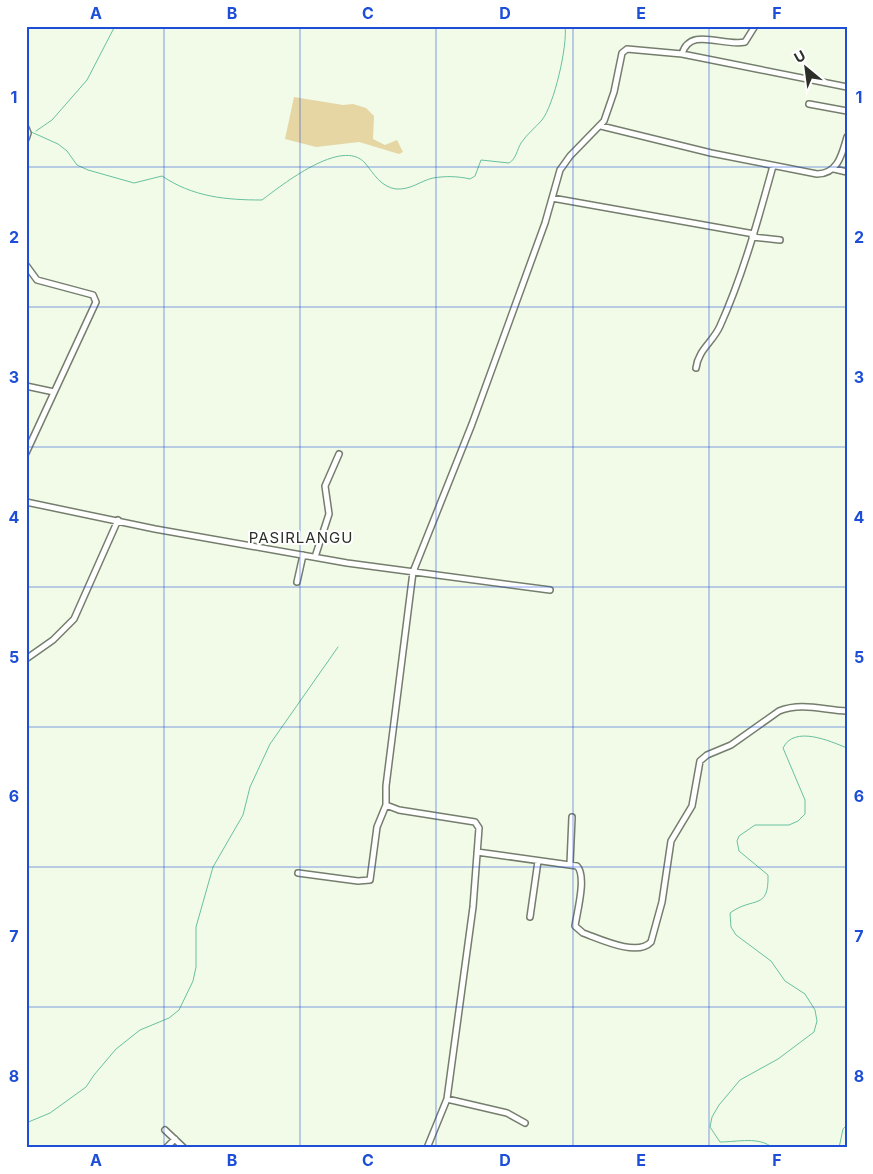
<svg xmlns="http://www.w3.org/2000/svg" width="873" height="1174" font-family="Inter,sans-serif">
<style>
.green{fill:#e5d6a4}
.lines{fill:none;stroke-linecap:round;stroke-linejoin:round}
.stream{stroke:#68c19f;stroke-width:1}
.minor-casing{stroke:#757e6d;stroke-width:8}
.minor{stroke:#fff;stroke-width:5}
.grid{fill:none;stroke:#1d4ed8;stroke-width:1;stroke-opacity:0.55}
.labels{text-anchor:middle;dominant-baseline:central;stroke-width:4;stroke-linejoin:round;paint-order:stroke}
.quarter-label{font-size:15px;letter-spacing:1px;fill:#2b2f28;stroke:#fff}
.neatline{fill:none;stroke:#1d4ed8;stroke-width:2}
.grid-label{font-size:16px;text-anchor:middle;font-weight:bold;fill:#1d4ed8}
</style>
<rect width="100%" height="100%" fill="#f1fbe8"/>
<path class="green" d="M 294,97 L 343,105 L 353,104 L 366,108 L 374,116 L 373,139 L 385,145 L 397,140 L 403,152 L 399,154 L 359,142 L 316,147 L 285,139 Z"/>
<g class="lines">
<path class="stream" d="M 29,131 L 58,144 L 67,151 L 77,165 L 88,170 L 134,183 L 162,176 C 193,197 226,200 262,200 C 282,185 342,137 365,163 C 374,174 381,187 396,189 C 411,190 420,181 433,178 C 445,176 457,176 470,179 L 475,176 L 481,160 L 509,163 C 516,159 517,150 521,143 C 527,134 535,128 542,120 C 554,105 568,45 565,26
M 36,131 L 52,120 L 87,80 L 115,26
M 26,1123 L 50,1113 L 86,1087 L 94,1075 L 116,1049 L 140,1030 L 169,1018 L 179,1010 L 193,981 L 196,967 L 196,927 L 213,867 L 243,815 L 250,787 L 270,744 L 338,647
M 773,1148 C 759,1136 738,1142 720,1142 L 710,1127 L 712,1117 L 719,1105 L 740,1080 L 778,1059 L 814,1032 L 817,1021 L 815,1010 L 805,994 L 785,981 L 771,961 L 736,935 L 731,927 L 730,913 C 753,896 769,911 768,875 L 739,851 L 737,841 L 739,836 L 755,825 L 789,825 L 798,821 L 805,814 L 805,800 L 783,748 C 794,725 830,741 847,748
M 839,1148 L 843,1129 L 847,1125"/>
<defs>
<path id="minor" d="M 682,54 C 690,26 723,47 745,42 L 755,26
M 809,104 L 847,111
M 601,126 L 711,153 L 817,174 C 838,174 842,154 847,137
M 26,128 L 28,133 L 26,139
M 834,169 L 847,172
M 552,198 L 754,234
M 752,237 L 780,240
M 26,265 L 37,280 L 93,295 L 96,302 L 26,453
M 696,368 C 698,350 713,342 720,326 C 743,275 758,220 773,166
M 26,386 L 54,392
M 26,502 L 155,529 L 347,563 L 550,590
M 315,557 L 329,514 L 325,486 L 339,454
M 297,582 L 303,555
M 26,659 L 53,640 L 74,619 L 118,520
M 477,852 L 577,866 C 587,876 577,912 575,926 L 583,933 C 600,939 637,957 651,942 L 662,902 L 671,841 L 692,806 L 700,761 L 707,755 L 731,745 L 779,711 C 801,702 824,710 847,711
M 570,864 L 572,817
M 298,873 L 358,881 L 370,880 L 377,827 L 386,805
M 530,917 L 538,861
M 447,1099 L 507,1113 L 525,1123
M 165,1130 L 184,1148
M 166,1148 L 175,1139
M 427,1148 L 447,1099 L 473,907 L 479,828 L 475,822 L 399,810 L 386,805 L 386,786 L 413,572 L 472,424 L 545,223 L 560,170 L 570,156 L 604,121 L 614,92 L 622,53 L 627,49 L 682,54 L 847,87"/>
</defs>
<use href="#minor" class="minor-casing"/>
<use href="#minor" class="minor"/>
</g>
<path class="grid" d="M 164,26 L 164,1148M 300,26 L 300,1148M 436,26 L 436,1148M 573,26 L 573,1148M 709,26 L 709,1148M 26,167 L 847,167M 26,307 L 847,307M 26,447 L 847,447M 26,587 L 847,587M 26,727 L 847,727M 26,867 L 847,867M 26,1007 L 847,1007"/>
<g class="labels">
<g class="quarter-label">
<text x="301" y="537">PASIRLANGU</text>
</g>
</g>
<rect width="873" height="1174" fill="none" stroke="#ffffff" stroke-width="55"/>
<g transform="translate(806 68) rotate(331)" stroke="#ffffff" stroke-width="4" paint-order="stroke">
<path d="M0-4L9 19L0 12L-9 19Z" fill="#2b2f28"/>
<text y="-8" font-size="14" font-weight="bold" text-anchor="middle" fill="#2b2f28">U</text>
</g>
<rect x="28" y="28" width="818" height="1118" class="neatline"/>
<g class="grid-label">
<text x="96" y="19">A</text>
<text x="232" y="19">B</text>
<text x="368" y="19">C</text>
<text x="505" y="19">D</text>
<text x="641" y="19">E</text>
<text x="777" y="19">F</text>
<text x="14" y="103">1</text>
<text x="859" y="103">1</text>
<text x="14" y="243">2</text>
<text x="859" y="243">2</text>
<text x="14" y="383">3</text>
<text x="859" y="383">3</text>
<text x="14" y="523">4</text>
<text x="859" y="523">4</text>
<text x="14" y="663">5</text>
<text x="859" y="663">5</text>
<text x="14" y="802">6</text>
<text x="859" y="802">6</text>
<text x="14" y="942">7</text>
<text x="859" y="942">7</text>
<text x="14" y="1082">8</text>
<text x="859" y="1082">8</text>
<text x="96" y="1166">A</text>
<text x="232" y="1166">B</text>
<text x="368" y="1166">C</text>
<text x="505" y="1166">D</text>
<text x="641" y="1166">E</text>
<text x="777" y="1166">F</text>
</g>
</svg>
